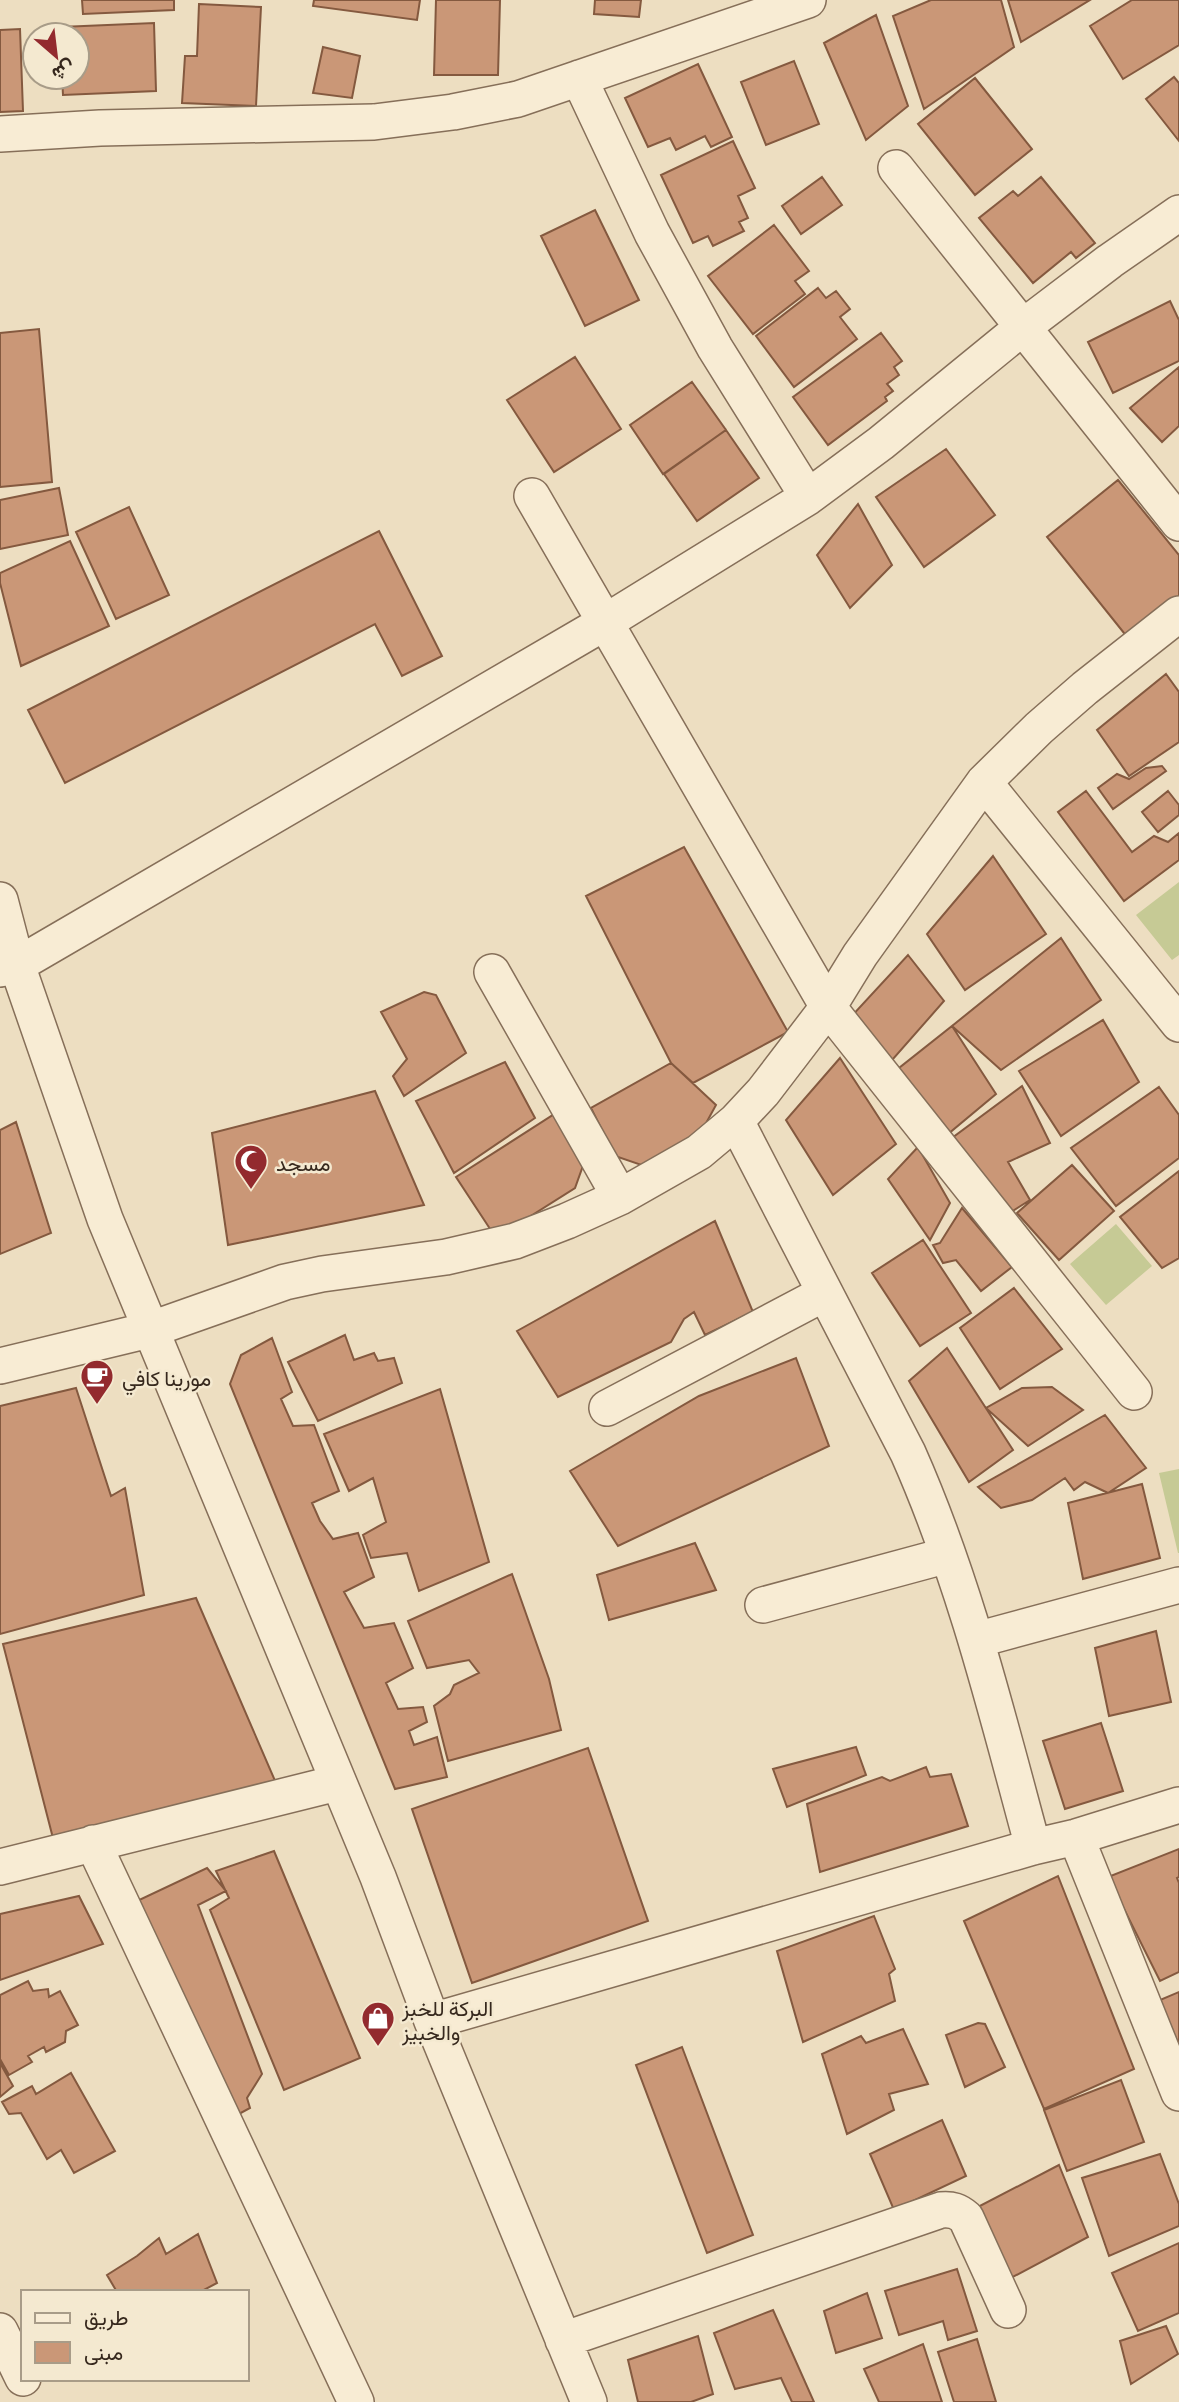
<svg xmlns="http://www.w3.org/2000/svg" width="1179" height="2402" font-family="Literata,Vazirmatn,serif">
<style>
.green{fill:#c6ca95}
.building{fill:#ca9777;stroke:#84593f;stroke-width:2}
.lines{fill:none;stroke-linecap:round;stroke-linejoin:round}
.minor-casing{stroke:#866f59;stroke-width:38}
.minor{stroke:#f8ecd4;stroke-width:35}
.labels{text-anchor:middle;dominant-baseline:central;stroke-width:5;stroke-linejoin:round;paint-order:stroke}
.poi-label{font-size:21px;fill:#36281d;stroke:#f4e9d0;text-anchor:start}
</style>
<rect width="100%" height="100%" fill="#eddec1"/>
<path class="green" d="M 1179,882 L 1179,955 L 1172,960 L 1136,915 Z
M 1116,1224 L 1152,1266 L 1106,1305 L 1070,1264 Z
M 1179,1469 L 1179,1553 L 1178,1553 L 1159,1473 Z"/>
<path class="building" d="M 82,0 L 174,0 L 174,10 L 83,14 Z
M 314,0 L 420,0 L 417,20 L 313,6 Z
M 436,0 L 500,0 L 498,75 L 434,75 Z
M 595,0 L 641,0 L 639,17 L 594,14 Z
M 931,0 L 1001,0 L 1014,47 L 924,109 L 893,16 Z
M 1008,0 L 1090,0 L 1021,42 Z
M 1132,0 L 1179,0 L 1179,45 L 1123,79 L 1090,26 Z
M 199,4 L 261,7 L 256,106 L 182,103 L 185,56 L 197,56 Z
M 876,15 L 908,106 L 866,140 L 824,43 Z
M 154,23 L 156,91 L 63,95 L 62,77 L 77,77 L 77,35 L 61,35 L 61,27 Z
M 20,29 L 23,111 L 0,112 L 0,30 Z
M 323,47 L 360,56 L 352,98 L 313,93 Z
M 794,61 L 819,124 L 766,145 L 741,82 Z
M 698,64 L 732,137 L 711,147 L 705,136 L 676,150 L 670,138 L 648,147 L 625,98 Z
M 1174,77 L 1179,83 L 1179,141 L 1146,99 Z
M 975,78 L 1032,149 L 975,195 L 918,124 Z
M 733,141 L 755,188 L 738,196 L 748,218 L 739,222 L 744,231 L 713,246 L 708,236 L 693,243 L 661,175 Z
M 822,177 L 842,205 L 801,234 L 782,206 Z
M 1041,177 L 1095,243 L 1076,258 L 1071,252 L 1033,283 L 979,218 L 1013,191 L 1018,196 Z
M 595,210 L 639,300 L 585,326 L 541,236 Z
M 774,225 L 809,271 L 795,281 L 805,294 L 753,334 L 708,276 Z
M 818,288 L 826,298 L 836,291 L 850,309 L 840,317 L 857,339 L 794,387 L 756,336 Z
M 1170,301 L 1179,320 L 1179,361 L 1113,393 L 1088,342 Z
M 39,329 L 52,482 L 0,487 L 0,333 Z
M 881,333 L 902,361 L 894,367 L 899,375 L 887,384 L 893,391 L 885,397 L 887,401 L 828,445 L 793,397 Z
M 575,357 L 621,429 L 554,472 L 507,400 Z
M 1179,367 L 1179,426 L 1162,442 L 1130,408 Z
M 692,382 L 726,430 L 663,474 L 630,425 Z
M 726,430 L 759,478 L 697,521 L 664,474 Z
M 946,449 L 995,515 L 924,567 L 876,497 Z
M 1118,480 L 1179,555 L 1179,596 L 1128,638 L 1047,537 Z
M 59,488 L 68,535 L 0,549 L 0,500 Z
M 858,504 L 892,565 L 850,608 L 817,555 Z
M 129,507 L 169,595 L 116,619 L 76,532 Z
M 379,531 L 442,656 L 402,676 L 375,624 L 65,783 L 28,710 Z
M 70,541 L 109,626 L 21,666 L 0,583 L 0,573 Z
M 1166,674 L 1179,692 L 1179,742 L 1129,776 L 1097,730 Z
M 1162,766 L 1166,771 L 1113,809 L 1098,788 L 1117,774 L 1129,779 L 1146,768 Z
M 1086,791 L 1132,852 L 1154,836 L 1168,842 L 1179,833 L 1179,860 L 1124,901 L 1058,812 Z
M 1168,791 L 1179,805 L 1179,815 L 1158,832 L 1142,812 Z
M 684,847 L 788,1032 L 693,1083 L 671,1063 L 586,896 Z
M 993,856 L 1046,934 L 965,990 L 927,934 Z
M 1061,938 L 1101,1000 L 1001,1070 L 952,1026 Z
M 908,955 L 944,1001 L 886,1067 L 849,1019 Z
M 424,992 L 436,995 L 466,1053 L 404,1096 L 393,1076 L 407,1059 L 381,1012 Z
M 1103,1020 L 1139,1082 L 1061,1136 L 1019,1071 Z
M 952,1026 L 996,1094 L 948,1134 L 894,1072 Z
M 840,1058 L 896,1144 L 833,1195 L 786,1120 Z
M 505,1062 L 535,1118 L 454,1173 L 416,1101 Z
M 671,1063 L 716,1105 L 693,1147 L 656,1170 L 615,1156 L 591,1108 Z
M 1022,1086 L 1050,1143 L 1008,1162 L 1030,1200 L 1008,1214 L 952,1138 Z
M 1159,1087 L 1179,1115 L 1179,1158 L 1116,1206 L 1071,1148 Z
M 375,1091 L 424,1205 L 228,1245 L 212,1133 Z
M 556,1113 L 585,1160 L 575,1188 L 496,1238 L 456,1177 Z
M 16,1122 L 51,1233 L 0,1254 L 0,1130 Z
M 918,1147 L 950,1203 L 930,1240 L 888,1179 Z
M 1072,1165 L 1114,1211 L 1059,1260 L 1017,1213 Z
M 1179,1171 L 1179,1258 L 1162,1268 L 1120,1217 Z
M 962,1208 L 1012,1267 L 981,1291 L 956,1260 L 943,1263 L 933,1245 L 940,1243 Z
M 715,1221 L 753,1312 L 705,1335 L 694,1312 L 684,1319 L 671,1342 L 558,1397 L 517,1331 Z
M 923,1240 L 971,1313 L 920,1346 L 872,1273 Z
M 1014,1288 L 1062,1349 L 1000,1389 L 960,1328 Z
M 345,1335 L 354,1360 L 374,1353 L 378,1361 L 394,1358 L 402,1383 L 318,1421 L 288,1362 Z
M 272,1338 L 292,1392 L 281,1399 L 293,1426 L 314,1425 L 339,1491 L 312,1503 L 320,1521 L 333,1539 L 358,1533 L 374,1577 L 344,1592 L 364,1628 L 394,1623 L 413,1668 L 386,1683 L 398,1709 L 423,1707 L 427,1722 L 409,1731 L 414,1745 L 437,1737 L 447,1777 L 395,1789 L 230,1384 L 241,1355 Z
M 947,1348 L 1013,1450 L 969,1482 L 909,1381 Z
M 796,1358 L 829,1446 L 618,1546 L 570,1471 L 699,1396 Z
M 1052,1387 L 1083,1410 L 1028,1446 L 986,1408 L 1022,1388 Z
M 76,1388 L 111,1496 L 125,1488 L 144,1595 L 0,1634 L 0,1406 Z
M 440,1389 L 489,1562 L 419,1591 L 407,1553 L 371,1558 L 363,1535 L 386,1522 L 373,1478 L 349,1491 L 324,1434 Z
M 1105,1415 L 1146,1468 L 1108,1493 L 1085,1482 L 1074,1490 L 1065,1478 L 1032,1500 L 1001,1508 L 978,1487 Z
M 1142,1484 L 1160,1558 L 1083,1579 L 1068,1503 Z
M 695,1543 L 716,1590 L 609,1620 L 597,1575 Z
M 512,1574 L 549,1679 L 561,1730 L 448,1761 L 434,1706 L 450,1694 L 454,1685 L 479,1673 L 469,1660 L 427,1668 L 408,1621 Z
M 196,1598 L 279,1790 L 54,1842 L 3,1644 Z
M 1156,1631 L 1171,1702 L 1109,1716 L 1095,1648 Z
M 1101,1723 L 1123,1791 L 1065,1809 L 1043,1741 Z
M 856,1747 L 866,1775 L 787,1807 L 773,1769 Z
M 588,1748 L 648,1921 L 472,1983 L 412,1809 Z
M 926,1767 L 930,1777 L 951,1774 L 968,1826 L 820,1872 L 807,1804 L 882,1777 L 890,1781 Z
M 1179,1849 L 1179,1877 L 1177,1878 L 1179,1883 L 1179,1972 L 1160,1981 L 1108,1877 Z
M 274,1851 L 360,2058 L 284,2090 L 210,1910 L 229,1898 L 216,1871 Z
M 207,1868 L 226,1891 L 198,1905 L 262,2074 L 247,2098 L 250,2108 L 226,2121 L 137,1901 Z
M 1058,1876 L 1134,2069 L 1044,2109 L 964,1921 Z
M 79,1896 L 103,1944 L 0,1980 L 0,1914 Z
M 874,1916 L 895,1969 L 889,1974 L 895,2001 L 803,2042 L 777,1951 Z
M 28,1981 L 33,1991 L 48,1989 L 49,1997 L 60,1991 L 78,2025 L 66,2031 L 65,2042 L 46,2052 L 44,2047 L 28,2056 L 32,2062 L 9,2075 L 0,2059 L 0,1995 Z
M 1179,1992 L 1179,2046 L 1160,2000 Z
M 978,2023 L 985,2024 L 1005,2067 L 965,2087 L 946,2035 Z
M 903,2029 L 928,2084 L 889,2094 L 894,2110 L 847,2134 L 822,2054 L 861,2036 L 866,2043 Z
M 682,2047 L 753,2235 L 707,2253 L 636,2065 Z
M 0,2063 L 13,2086 L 0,2097 Z
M 71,2073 L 115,2151 L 74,2173 L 61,2150 L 47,2159 L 21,2113 L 9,2114 L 2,2102 L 32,2086 L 36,2094 Z
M 1121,2080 L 1144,2142 L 1067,2171 L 1044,2110 Z
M 942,2120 L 966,2176 L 894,2210 L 870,2154 Z
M 1160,2154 L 1179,2204 L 1179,2226 L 1109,2256 L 1082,2178 Z
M 1059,2165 L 1088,2237 L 1009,2279 L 974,2209 Z
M 198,2234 L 217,2283 L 200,2292 L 117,2292 L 107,2275 L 137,2256 L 159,2238 L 166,2254 Z
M 1179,2243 L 1179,2313 L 1138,2331 L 1112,2273 Z
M 957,2269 L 977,2331 L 948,2340 L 943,2321 L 899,2335 L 885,2291 Z
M 867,2293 L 882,2338 L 836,2353 L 824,2311 Z
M 773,2310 L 814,2402 L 792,2402 L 781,2378 L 735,2389 L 714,2333 Z
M 1166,2326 L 1178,2354 L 1131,2384 L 1120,2341 Z
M 698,2336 L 713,2394 L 691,2402 L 638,2402 L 628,2360 Z
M 977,2339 L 996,2402 L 954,2402 L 938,2352 Z
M 923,2344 L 942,2402 L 879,2402 L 864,2369 Z"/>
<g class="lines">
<defs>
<path id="minor" d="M 579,78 L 652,233 L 715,348 L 808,497
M 0,134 L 100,128 L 374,122 L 453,112 L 518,99 L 808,0
M 896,168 L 1179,523
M 532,496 L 828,1007 L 1134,1392
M 984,782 L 1179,1024
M 0,900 L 17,965 L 105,1219 L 378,1877 L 432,2021 L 589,2402
M 0,969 L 17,965 L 604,623 L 808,497 L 881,443 L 1023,327 L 1110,261 L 1179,213
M 492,972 L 620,1197
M 736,1121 L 908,1453 C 964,1579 997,1714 1033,1847
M 0,1366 L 149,1330 L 285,1282 L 322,1274 L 446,1257 L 515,1241 L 567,1221 L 620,1197 L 699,1152 L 736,1121 L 763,1092 L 828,1007 L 860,955 L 984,782 L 1039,728 L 1085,688 L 1179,614
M 607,1408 L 825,1293
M 763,1605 L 948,1555
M 976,1640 L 1179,1585
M 1076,1837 L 1179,2093
M 93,1843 L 356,2402
M 0,1867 L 337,1783
M 432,2021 L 1033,1847 L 1076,1837 L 1179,1805
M 0,2331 L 23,2378
M 563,2340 L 941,2210 C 952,2209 958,2211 966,2218 L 1008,2310"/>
</defs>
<use href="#minor" class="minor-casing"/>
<use href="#minor" class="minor"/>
</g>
<defs>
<symbol id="mosque-pin" viewBox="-11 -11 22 30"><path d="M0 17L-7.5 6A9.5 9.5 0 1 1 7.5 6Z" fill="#932a2e" stroke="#f4e9d0"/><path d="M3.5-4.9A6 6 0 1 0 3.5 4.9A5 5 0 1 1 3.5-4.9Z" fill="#fff"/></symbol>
<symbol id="cafe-pin" viewBox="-11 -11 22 30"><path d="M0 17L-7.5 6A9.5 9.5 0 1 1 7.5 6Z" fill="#932a2e" stroke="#f4e9d0"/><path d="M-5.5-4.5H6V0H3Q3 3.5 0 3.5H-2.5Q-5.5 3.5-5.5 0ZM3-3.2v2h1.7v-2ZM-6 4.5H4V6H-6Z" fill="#fff"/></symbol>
<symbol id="shop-pin" viewBox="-11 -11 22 30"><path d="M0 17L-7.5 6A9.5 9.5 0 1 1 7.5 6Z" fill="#932a2e" stroke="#f4e9d0"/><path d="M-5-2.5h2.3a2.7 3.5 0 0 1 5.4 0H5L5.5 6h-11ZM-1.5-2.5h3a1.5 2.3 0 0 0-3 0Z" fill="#fff"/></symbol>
</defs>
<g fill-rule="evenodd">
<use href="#mosque-pin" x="232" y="1142" width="38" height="52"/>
<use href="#cafe-pin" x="78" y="1357" width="38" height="52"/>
<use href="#shop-pin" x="359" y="1999" width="38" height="52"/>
</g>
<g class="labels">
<g class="poi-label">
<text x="276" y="1161">مسجد</text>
<text x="122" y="1376">مورينا كافي</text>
<text x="402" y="2006">البركة للخبز<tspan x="402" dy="24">والخبيز</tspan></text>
</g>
</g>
<rect x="21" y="2290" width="228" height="91" fill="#f4e9d0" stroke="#a89c88" stroke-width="2"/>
<rect x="35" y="2313" width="35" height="10" fill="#f8ecd4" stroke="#a89c88" stroke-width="2"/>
<text x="84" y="2325" font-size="21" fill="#36281d">طريق</text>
<rect x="35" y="2342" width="35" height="21" fill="#ca9777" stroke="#a89c88" stroke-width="2"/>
<text x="84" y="2360" font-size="21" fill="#36281d">مبنى</text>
<g transform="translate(56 56) rotate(152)"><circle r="33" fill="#f4e9d0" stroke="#a89c88" stroke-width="2"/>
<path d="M0-5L12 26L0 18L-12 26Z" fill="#932a2e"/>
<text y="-10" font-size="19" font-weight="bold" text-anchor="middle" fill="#36281d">ش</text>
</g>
</svg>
